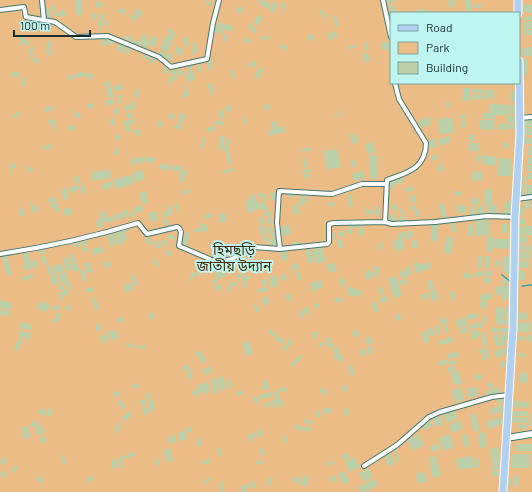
<svg xmlns="http://www.w3.org/2000/svg" width="532" height="492" font-family="Barlow,'Noto Sans Bengali',sans-serif">
<style>
.green{fill:#ebbc86;fill-rule:evenodd}
.lines{fill:none;stroke-linecap:round;stroke-linejoin:round}
.stream{stroke:#35a9a3;stroke-width:1.5}
.building{fill:#bbcfa9}
.street-casing{stroke:#437773;stroke-width:6}
.secondary-casing{stroke:#437773;stroke-width:8}
.primary-casing{stroke:#fff;stroke-width:9}
.street{stroke:#fff;stroke-width:4}
.secondary{stroke:#fff;stroke-width:6}
.primary{stroke:#b1d1f2;stroke-width:7}
.labels{text-anchor:middle;dominant-baseline:central;stroke-width:4;stroke-linejoin:round;paint-order:stroke}
.park-label{font-size:14px;fill:#432904;stroke:#bef5f0}
</style>
<rect width="100%" height="100%" fill="#b1e7e3"/>
<path class="green" d="M 0,0 L 532,0 L 532,492 L 0,492 ZM 391,13 L 519,13 L 519,83 L 391,83 Z"/>
<g class="lines">
<path class="stream" d="M 502,275 L 511,282
M 522,286 L 532,285"/>
</g>
<path class="building" d="M 75,0 L 82,0 L 82,15 L 76,15 Z
M 205,0 L 213,3 L 212,6 L 204,2 Z
M 258,0 L 263,1 L 263,0 L 271,4 L 269,9 L 261,5 L 262,3 L 257,2 Z
M 385,0 L 394,0 L 394,2 L 387,4 Z
M 449,0 L 455,0 L 454,7 L 448,6 Z
M 465,0 L 471,0 L 472,10 L 466,11 Z
M 96,1 L 103,4 L 101,8 L 95,6 Z
M 274,2 L 278,4 L 273,13 L 269,11 Z
M 283,2 L 286,4 L 284,6 L 286,7 L 283,13 L 281,12 L 284,8 L 280,6 Z
M 483,4 L 483,7 L 473,8 L 473,5 Z
M 523,4 L 532,5 L 532,13 L 523,12 Z
M 54,5 L 55,11 L 52,12 L 50,6 Z
M 394,5 L 396,13 L 390,13 L 389,6 Z
M 238,6 L 244,8 L 241,14 L 236,12 Z
M 49,8 L 51,18 L 47,18 L 45,9 Z
M 118,8 L 122,10 L 123,8 L 126,10 L 123,15 L 117,10 Z
M 136,9 L 143,12 L 141,17 L 134,14 Z
M 417,9 L 427,10 L 427,13 L 417,13 Z
M 65,10 L 66,16 L 60,17 L 59,11 Z
M 322,10 L 323,15 L 328,14 L 329,16 L 323,18 L 319,11 Z
M 58,12 L 59,16 L 54,17 L 53,13 Z
M 92,13 L 97,14 L 96,20 L 91,19 Z
M 100,14 L 105,15 L 103,21 L 99,20 Z
M 132,14 L 138,17 L 136,21 L 130,17 Z
M 258,15 L 263,17 L 258,26 L 254,23 Z
M 336,16 L 339,27 L 336,27 L 333,17 Z
M 532,16 L 532,20 L 523,20 L 523,17 Z
M 106,19 L 109,20 L 107,26 L 104,25 Z
M 35,20 L 41,23 L 39,30 L 32,27 Z
M 98,21 L 103,22 L 100,30 L 98,30 L 99,26 L 97,25 Z
M 532,21 L 532,29 L 524,30 L 524,22 Z
M 218,22 L 233,26 L 232,32 L 216,27 Z
M 250,23 L 253,25 L 252,27 L 257,30 L 255,34 L 248,27 Z
M 215,27 L 223,30 L 222,34 L 214,32 Z
M 169,29 L 175,32 L 172,41 L 166,39 L 167,35 L 169,36 L 170,33 L 168,32 Z
M 532,30 L 532,35 L 523,35 L 523,31 Z
M 336,31 L 338,37 L 334,38 L 332,32 Z
M 331,33 L 333,39 L 329,40 L 327,34 Z
M 143,34 L 147,36 L 143,46 L 131,43 L 134,37 L 136,38 L 135,40 L 140,42 Z
M 224,34 L 228,35 L 226,42 L 223,42 Z
M 313,34 L 314,40 L 308,41 L 307,35 Z
M 21,35 L 25,37 L 24,39 L 30,42 L 28,46 L 24,43 L 22,46 L 19,45 L 21,42 L 23,42 L 19,40 Z
M 126,35 L 132,37 L 130,41 L 124,39 Z
M 152,36 L 158,39 L 155,47 L 149,45 Z
M 269,36 L 269,39 L 261,40 L 261,37 Z
M 187,37 L 189,45 L 185,46 L 183,38 Z
M 245,37 L 251,41 L 249,44 L 243,40 Z
M 103,38 L 114,41 L 113,45 L 106,44 L 106,46 L 101,45 Z
M 164,38 L 172,42 L 170,47 L 162,43 Z
M 146,39 L 150,40 L 147,48 L 143,47 Z
M 49,41 L 53,44 L 50,47 L 53,48 L 51,50 L 46,46 Z
M 389,41 L 391,49 L 382,50 L 381,43 Z
M 120,42 L 126,45 L 122,53 L 116,50 Z
M 195,42 L 199,51 L 194,52 L 194,54 L 193,55 L 191,50 L 194,49 L 192,43 Z
M 367,42 L 369,50 L 366,51 L 364,43 Z
M 162,44 L 170,47 L 168,52 L 160,48 Z
M 282,44 L 288,47 L 286,51 L 280,47 Z
M 357,45 L 357,47 L 347,50 L 346,47 Z
M 31,46 L 34,48 L 32,52 L 34,54 L 31,59 L 29,57 L 31,54 L 27,52 Z
M 127,46 L 131,47 L 129,54 L 124,52 Z
M 177,46 L 183,49 L 181,56 L 175,53 Z
M 532,47 L 532,56 L 522,56 L 522,48 Z
M 46,48 L 52,51 L 51,53 L 53,54 L 51,57 L 49,56 L 50,54 L 45,51 Z
M 160,51 L 169,55 L 171,52 L 173,53 L 171,57 L 173,58 L 172,61 L 158,55 Z
M 368,53 L 370,61 L 364,62 L 362,54 Z
M 143,54 L 150,57 L 149,60 L 142,58 Z
M 152,56 L 156,58 L 153,64 L 149,62 Z
M 34,57 L 40,61 L 38,64 L 32,60 Z
M 211,58 L 214,66 L 212,67 L 211,63 L 210,63 L 212,69 L 209,70 L 207,62 L 210,61 L 209,59 Z
M 520,59 L 528,59 L 528,75 L 520,75 Z
M 256,61 L 257,65 L 249,67 L 248,63 Z
M 200,62 L 202,71 L 199,72 L 197,63 Z
M 191,64 L 195,80 L 191,81 L 187,65 Z
M 165,66 L 169,68 L 166,74 L 163,73 Z
M 260,67 L 263,70 L 258,79 L 254,76 Z
M 179,68 L 179,71 L 182,70 L 184,74 L 178,76 L 177,69 Z
M 176,70 L 177,76 L 174,77 L 174,74 L 170,74 L 169,71 Z
M 231,70 L 234,70 L 235,78 L 232,78 Z
M 14,71 L 20,73 L 17,78 L 13,76 L 12,78 L 10,77 Z
M 86,72 L 87,76 L 75,78 L 74,74 Z
M 188,72 L 191,81 L 187,82 L 185,73 Z
M 92,73 L 94,78 L 88,79 L 86,75 Z
M 73,75 L 74,79 L 68,80 L 67,76 Z
M 172,75 L 173,78 L 177,77 L 178,79 L 173,80 L 174,82 L 167,84 L 167,82 L 170,81 L 169,76 Z
M 22,77 L 25,79 L 24,81 L 27,83 L 24,87 L 21,85 L 23,82 L 20,80 Z
M 109,81 L 110,86 L 105,87 L 104,83 Z
M 212,83 L 214,90 L 211,90 L 213,94 L 210,95 L 208,84 Z
M 121,84 L 123,89 L 115,91 L 113,86 Z
M 111,86 L 114,97 L 109,98 L 106,88 Z
M 187,86 L 189,95 L 183,99 L 182,93 L 186,91 L 184,87 Z
M 463,88 L 470,88 L 470,101 L 463,101 Z
M 136,89 L 140,91 L 137,98 L 134,97 Z
M 472,89 L 487,90 L 487,94 L 472,93 Z
M 488,90 L 494,91 L 494,99 L 488,98 Z
M 510,91 L 515,91 L 515,102 L 511,102 Z
M 122,94 L 123,97 L 120,98 L 122,103 L 118,104 L 117,99 L 118,99 L 118,96 Z
M 472,95 L 487,95 L 487,99 L 472,99 Z
M 113,99 L 114,104 L 106,106 L 105,101 Z
M 134,101 L 136,109 L 133,110 L 131,102 Z
M 449,101 L 450,107 L 446,108 L 445,102 Z
M 93,103 L 94,107 L 88,109 L 87,104 Z
M 131,104 L 132,109 L 125,111 L 124,106 Z
M 489,104 L 495,104 L 496,119 L 483,119 L 482,113 L 489,113 Z
M 496,104 L 508,105 L 508,116 L 515,116 L 516,123 L 507,123 L 506,115 L 496,115 Z
M264 107a3 3 0 1 1 6 0a3 3 0 1 1-6 0Z
M 231,105 L 232,110 L 226,112 L 225,107 Z
M 508,105 L 515,105 L 516,114 L 509,115 Z
M 53,106 L 54,110 L 45,112 L 44,108 Z
M 119,108 L 120,113 L 114,115 L 113,109 Z
M 73,110 L 75,110 L 76,113 L 80,112 L 81,117 L 75,118 Z
M 223,110 L 225,117 L 220,119 L 218,111 Z
M 342,110 L 343,114 L 334,117 L 333,115 L 341,113 L 340,111 Z
M 18,111 L 21,112 L 19,116 L 17,116 L 16,118 L 12,116 L 13,114 L 15,115 Z
M 131,112 L 133,117 L 128,119 L 126,114 Z
M 170,113 L 175,115 L 173,120 L 168,118 Z
M 181,113 L 186,114 L 183,124 L 178,123 Z
M 460,115 L 466,115 L 466,119 L 460,119 Z
M 244,116 L 247,122 L 243,124 L 242,117 Z
M 429,117 L 431,125 L 420,128 L 419,120 Z
M 113,118 L 116,124 L 111,126 L 110,119 Z
M 442,118 L 453,118 L 454,133 L 440,134 L 437,120 Z
M 54,119 L 57,129 L 54,130 L 53,124 L 49,125 L 48,120 Z
M 134,119 L 135,123 L 129,125 L 128,120 Z
M 216,120 L 224,122 L 224,126 L 215,124 Z
M 462,120 L 467,122 L 465,128 L 460,127 Z
M 480,120 L 495,120 L 494,130 L 480,129 Z
M 523,120 L 532,120 L 532,127 L 523,127 Z
M 128,121 L 130,131 L 126,132 L 125,125 L 123,125 L 122,122 Z
M 276,121 L 278,128 L 284,126 L 285,132 L 269,136 L 268,131 L 273,130 L 271,122 Z
M157 124a3 3 0 1 1 6 0a3 3 0 1 1-6 0Z
M 501,123 L 505,123 L 505,130 L 498,130 L 498,125 L 501,125 Z
M 175,124 L 183,127 L 181,130 L 174,128 Z
M 507,124 L 515,124 L 515,129 L 506,129 Z
M 72,125 L 73,127 L 75,127 L 76,129 L 69,131 L 68,126 Z
M 214,126 L 216,130 L 207,132 L 206,128 Z
M 524,128 L 532,128 L 532,135 L 524,135 Z
M 135,129 L 135,130 L 139,129 L 141,135 L 137,136 L 136,132 L 132,132 L 131,130 Z
M 353,133 L 356,133 L 358,143 L 352,143 L 349,134 L 352,134 L 354,139 Z
M 120,134 L 121,139 L 116,140 L 115,135 Z
M 469,134 L 475,135 L 474,141 L 469,141 Z
M 220,136 L 225,136 L 223,150 L 219,149 Z
M 449,136 L 450,142 L 440,146 L 439,139 Z
M 522,137 L 532,138 L 532,144 L 522,144 Z
M 203,138 L 206,139 L 203,149 L 200,148 Z
M 226,139 L 230,139 L 228,151 L 224,151 Z
M 436,139 L 436,148 L 429,148 L 429,140 Z
M 373,142 L 375,152 L 368,154 L 365,144 Z
M 508,142 L 509,147 L 504,148 L 503,143 Z
M 469,143 L 479,143 L 479,151 L 468,151 Z
M 52,144 L 53,148 L 42,150 L 41,147 Z
M 529,146 L 532,146 L 532,155 L 528,155 Z
M 117,147 L 119,154 L 114,155 L 113,152 L 115,152 L 114,148 Z
M 311,147 L 312,150 L 302,152 L 301,149 Z
M 337,149 L 341,167 L 327,170 L 323,151 Z
M 229,151 L 232,164 L 229,165 L 226,152 Z
M 437,154 L 438,159 L 432,161 L 431,156 Z
M 369,155 L 377,155 L 378,178 L 370,179 Z
M 477,155 L 482,156 L 480,162 L 475,161 Z
M 483,155 L 497,157 L 495,166 L 482,164 Z
M 145,156 L 155,158 L 154,163 L 144,161 Z
M 143,157 L 144,162 L 137,164 L 136,158 Z
M 528,157 L 532,158 L 532,164 L 528,164 Z
M 135,158 L 136,164 L 132,165 L 130,159 Z
M 302,158 L 305,158 L 308,167 L 305,168 Z
M 498,158 L 511,159 L 511,176 L 497,176 Z
M 351,160 L 355,160 L 357,166 L 352,167 Z
M 15,163 L 16,167 L 12,168 L 13,174 L 11,174 L 9,165 Z
M 442,163 L 444,171 L 438,172 L 437,168 L 440,168 L 439,164 Z
M 160,164 L 170,165 L 170,170 L 160,169 Z
M 527,165 L 532,165 L 532,171 L 527,171 Z
M 29,166 L 30,169 L 33,168 L 34,171 L 28,172 L 25,167 Z
M 172,166 L 182,166 L 182,171 L 172,171 Z
M 233,168 L 233,171 L 223,174 L 222,171 Z
M 311,169 L 312,172 L 301,173 L 301,170 Z
M 110,170 L 111,178 L 92,181 L 91,172 Z
M 143,170 L 145,179 L 135,182 L 132,173 Z
M 187,171 L 188,175 L 184,175 L 185,181 L 180,182 L 179,172 Z
M 363,171 L 365,179 L 354,181 L 352,174 Z
M 473,171 L 483,172 L 482,181 L 472,180 Z
M 528,172 L 532,173 L 532,179 L 527,179 Z
M 309,173 L 310,177 L 305,179 L 304,174 Z
M 131,175 L 134,184 L 115,189 L 113,180 Z
M 77,176 L 79,177 L 81,184 L 80,184 L 79,182 L 75,183 L 74,177 Z
M 403,177 L 404,182 L 395,185 L 393,179 Z
M 520,177 L 527,177 L 526,182 L 520,182 Z
M 112,181 L 113,187 L 103,190 L 101,184 Z
M 393,181 L 395,188 L 390,189 L 388,182 Z
M 521,183 L 527,184 L 526,189 L 521,188 Z
M 79,185 L 80,189 L 75,190 L 75,192 L 71,193 L 69,187 Z
M 84,185 L 86,193 L 82,194 L 80,186 Z
M 527,185 L 532,185 L 532,196 L 528,195 Z
M 413,186 L 414,190 L 406,192 L 405,188 Z
M 66,188 L 69,198 L 64,200 L 61,189 Z
M 190,189 L 191,192 L 183,195 L 182,191 Z
M 485,189 L 492,189 L 492,205 L 497,205 L 497,215 L 487,214 L 488,205 L 484,205 Z
M 521,189 L 526,190 L 526,196 L 520,195 Z
M 146,191 L 148,203 L 142,204 L 140,193 Z
M 454,191 L 462,192 L 461,196 L 454,195 Z
M 275,192 L 277,200 L 272,201 L 270,193 Z
M 261,193 L 261,194 L 265,193 L 267,201 L 264,202 L 262,196 L 258,197 L 257,194 Z
M 288,193 L 295,194 L 294,198 L 288,197 Z
M 255,194 L 258,204 L 264,202 L 268,210 L 262,211 L 261,208 L 253,211 L 252,205 L 253,212 L 248,213 L 245,201 L 250,199 L 249,196 Z
M 301,194 L 305,196 L 302,207 L 298,206 Z
M 306,195 L 309,196 L 307,203 L 304,203 Z
M 348,195 L 352,195 L 353,206 L 348,206 Z
M 415,195 L 417,201 L 411,203 L 409,196 Z
M 56,197 L 57,201 L 49,203 L 48,199 Z
M 471,198 L 479,198 L 479,205 L 471,204 Z
M 525,200 L 530,201 L 530,209 L 525,209 Z
M 506,201 L 512,201 L 512,209 L 504,209 Z
M 29,202 L 32,202 L 33,206 L 36,205 L 39,211 L 32,212 L 32,205 L 30,206 Z
M 57,202 L 60,211 L 56,212 L 54,207 L 51,208 L 51,204 Z
M 334,202 L 335,206 L 329,207 L 328,203 Z
M 444,203 L 447,217 L 442,218 L 439,204 Z
M 178,204 L 180,212 L 178,213 L 176,207 L 173,207 L 173,205 Z
M 296,204 L 300,213 L 294,215 L 292,206 Z
M 397,204 L 398,210 L 393,211 L 392,206 Z
M 142,205 L 144,211 L 139,212 L 138,206 Z
M 415,205 L 416,209 L 419,209 L 420,216 L 416,217 L 414,209 L 410,210 L 409,207 Z
M 457,205 L 466,206 L 466,213 L 457,213 Z
M 137,206 L 139,212 L 134,214 L 134,217 L 131,217 L 130,213 L 134,212 L 133,208 Z
M 172,206 L 172,215 L 168,216 L 167,207 Z
M 379,206 L 380,215 L 375,216 L 374,211 L 376,210 L 375,207 Z
M 471,206 L 475,206 L 475,215 L 470,215 Z
M 478,206 L 484,206 L 484,214 L 478,214 Z
M 71,207 L 73,214 L 65,216 L 63,209 Z
M 366,207 L 366,211 L 372,209 L 373,214 L 366,215 L 364,208 Z
M 520,207 L 524,207 L 524,215 L 520,215 Z
M 24,208 L 25,215 L 20,216 L 19,210 Z
M 403,208 L 406,221 L 400,223 L 398,218 L 402,217 L 400,209 Z
M 128,210 L 129,217 L 124,218 L 122,211 Z
M 502,210 L 510,210 L 510,214 L 502,213 Z
M 105,211 L 106,218 L 113,216 L 114,221 L 102,223 L 103,227 L 98,228 L 96,221 L 101,219 L 100,212 Z
M 156,211 L 158,220 L 150,222 L 148,213 Z
M 166,211 L 167,217 L 164,218 L 162,212 Z
M 271,211 L 272,215 L 265,217 L 264,213 Z
M 122,213 L 123,218 L 115,220 L 114,215 Z
M 212,213 L 212,217 L 205,219 L 204,215 Z
M 225,213 L 227,221 L 220,223 L 218,214 Z
M 395,214 L 396,220 L 389,221 L 388,216 Z
M 271,216 L 273,223 L 268,224 L 267,218 Z
M 263,217 L 265,224 L 261,225 L 258,218 Z
M 520,218 L 525,218 L 525,224 L 520,224 Z
M 168,219 L 169,226 L 166,227 L 165,223 L 162,223 L 162,220 Z
M 475,220 L 489,220 L 490,235 L 476,236 Z
M 199,223 L 201,223 L 202,225 L 207,224 L 208,231 L 202,232 L 202,226 L 200,227 Z
M 363,223 L 364,227 L 349,229 L 349,225 Z
M 455,223 L 457,231 L 452,232 L 450,224 Z
M 502,224 L 507,224 L 507,233 L 502,233 Z
M 264,225 L 266,234 L 261,235 L 259,227 Z
M 289,225 L 291,234 L 280,236 L 278,228 Z
M 431,225 L 438,225 L 438,241 L 431,241 Z
M 468,225 L 473,225 L 473,236 L 468,236 Z
M 270,226 L 272,233 L 273,232 L 272,229 L 276,228 L 277,231 L 274,231 L 276,237 L 273,238 L 273,239 L 277,238 L 279,245 L 271,246 L 269,239 L 272,238 L 270,233 L 267,233 L 266,228 Z
M 520,226 L 525,226 L 525,236 L 519,235 Z
M 526,226 L 532,226 L 532,235 L 526,236 Z
M 128,227 L 129,231 L 125,232 L 127,240 L 124,241 L 121,231 L 125,230 L 125,228 Z
M 201,228 L 202,231 L 194,233 L 193,229 Z
M 352,229 L 353,233 L 347,234 L 346,230 Z
M 358,229 L 364,229 L 364,235 L 359,236 Z
M 412,230 L 413,237 L 408,239 L 408,231 Z
M 121,231 L 124,244 L 119,245 L 116,232 Z
M 344,231 L 345,236 L 339,237 L 338,232 Z
M 405,231 L 407,239 L 404,240 L 404,237 L 398,239 L 397,235 Z
M 185,232 L 189,233 L 188,236 L 189,237 L 187,245 L 182,243 L 185,235 L 184,235 Z
M 334,232 L 336,239 L 331,240 L 330,234 Z
M 114,233 L 118,244 L 110,246 L 107,235 Z
M 168,234 L 176,237 L 175,240 L 167,238 Z
M 267,235 L 269,242 L 265,243 L 263,236 Z
M 487,236 L 493,237 L 492,253 L 486,252 Z
M 150,237 L 151,243 L 146,244 L 145,238 Z
M 446,237 L 454,238 L 451,254 L 444,253 Z
M 519,237 L 528,237 L 528,243 L 519,243 Z
M 402,238 L 405,249 L 395,251 L 393,241 Z
M 342,239 L 344,247 L 339,249 L 337,240 Z
M 493,239 L 510,239 L 509,249 L 493,248 Z
M81 243a3 3 0 1 1 6 0a3 3 0 1 1-6 0Z
M 167,240 L 168,246 L 165,247 L 164,242 L 152,245 L 152,242 Z
M 412,240 L 417,240 L 418,248 L 412,248 Z
M 300,241 L 301,245 L 293,247 L 292,243 Z
M 80,242 L 81,246 L 74,248 L 73,244 Z
M 379,242 L 382,243 L 382,250 L 378,250 Z
M 162,244 L 162,247 L 155,249 L 154,246 Z
M 520,245 L 531,245 L 531,251 L 520,250 Z
M 102,246 L 104,252 L 93,255 L 92,249 Z
M 88,247 L 89,251 L 82,252 L 81,249 Z
M 322,247 L 326,261 L 316,264 L 312,250 Z
M 45,249 L 46,253 L 39,254 L 38,251 Z
M 168,249 L 169,252 L 171,252 L 172,255 L 167,256 L 165,250 Z
M 286,250 L 289,259 L 282,261 L 280,251 Z
M 310,250 L 314,262 L 308,263 L 305,251 Z
M 28,252 L 32,269 L 27,270 L 26,268 L 23,269 L 22,266 L 25,265 L 23,253 Z
M 519,252 L 530,252 L 530,259 L 520,259 Z
M 74,254 L 76,262 L 70,263 L 69,259 L 71,258 L 70,255 Z
M 7,255 L 12,274 L 7,276 L 2,256 Z
M 41,256 L 45,256 L 47,264 L 43,265 Z
M 478,256 L 482,256 L 481,269 L 477,269 Z
M 485,256 L 490,256 L 489,268 L 484,268 Z
M 503,256 L 512,257 L 511,278 L 502,270 Z
M 67,257 L 71,269 L 66,271 L 63,258 Z
M 157,259 L 159,266 L 155,267 L 153,260 Z
M 37,260 L 38,267 L 33,268 L 32,261 Z
M 501,260 L 501,265 L 495,266 L 495,261 Z
M 110,261 L 112,266 L 105,268 L 103,263 Z
M 519,261 L 529,261 L 529,268 L 518,268 Z
M 91,262 L 92,265 L 84,268 L 83,264 Z
M 233,262 L 234,267 L 229,268 L 227,263 Z
M 418,262 L 421,272 L 416,273 L 413,263 Z
M 429,262 L 431,268 L 421,271 L 419,265 Z
M 76,263 L 81,270 L 73,272 L 71,264 Z
M 226,263 L 228,269 L 223,270 L 221,265 Z
M 298,263 L 299,269 L 292,271 L 291,265 Z
M 335,263 L 337,271 L 330,273 L 327,264 Z
M 62,264 L 64,271 L 54,274 L 53,266 Z
M 220,265 L 222,270 L 217,271 L 216,266 Z
M 51,266 L 53,274 L 49,275 L 47,267 Z
M 373,266 L 380,267 L 378,277 L 375,276 L 376,270 L 373,269 Z
M 409,266 L 412,275 L 407,276 L 405,267 Z
M 92,267 L 93,272 L 86,273 L 85,269 Z
M 84,270 L 87,281 L 83,282 L 80,271 Z
M 366,270 L 374,272 L 373,279 L 365,278 Z
M 405,270 L 407,277 L 402,279 L 400,272 Z
M 492,270 L 492,276 L 484,277 L 484,271 Z
M 518,270 L 525,271 L 525,280 L 517,280 Z
M 225,271 L 226,276 L 217,279 L 218,283 L 213,284 L 212,280 L 216,279 L 215,273 Z
M 299,271 L 302,280 L 298,280 L 296,272 Z
M 482,271 L 483,276 L 474,277 L 474,273 Z
M 66,272 L 68,281 L 60,283 L 58,274 Z
M 192,272 L 201,274 L 200,277 L 195,275 L 191,282 L 189,281 Z
M 243,273 L 244,276 L 239,277 L 240,281 L 238,281 L 236,275 Z
M 464,273 L 472,274 L 472,279 L 464,278 Z
M 33,274 L 33,278 L 23,281 L 22,277 Z
M 56,274 L 58,284 L 52,285 L 50,276 Z
M 285,274 L 286,280 L 282,281 L 280,275 Z
M 135,275 L 138,285 L 134,286 L 131,276 Z
M 249,275 L 250,279 L 245,281 L 247,287 L 245,288 L 241,279 L 244,278 L 244,276 Z
M 270,276 L 277,276 L 278,287 L 270,287 Z
M 396,276 L 402,296 L 394,298 L 388,278 Z
M 338,277 L 346,280 L 343,289 Z
M 484,278 L 491,278 L 491,283 L 484,283 Z
M 503,278 L 509,281 L 509,283 L 502,285 Z
M 266,279 L 268,285 L 263,286 L 261,280 Z
M 406,279 L 407,283 L 400,285 L 399,281 Z
M 231,280 L 232,283 L 237,282 L 237,285 L 233,286 L 233,287 L 230,288 L 231,291 L 228,292 L 227,287 L 230,287 L 229,281 Z
M 321,280 L 323,288 L 312,291 L 310,283 Z
M 432,280 L 434,289 L 429,290 L 427,281 Z
M 70,281 L 72,289 L 69,290 L 67,285 L 63,286 L 64,289 L 59,290 L 58,286 Z
M 132,283 L 133,290 L 125,292 L 123,285 Z
M 221,284 L 222,289 L 216,291 L 215,286 Z
M 509,285 L 510,299 L 502,300 L 501,294 L 496,295 L 495,287 Z
M 346,286 L 362,291 L 360,297 L 348,295 Z
M 382,286 L 384,294 L 380,295 L 378,288 Z
M 93,287 L 94,291 L 86,293 L 85,289 Z
M 267,287 L 268,291 L 258,293 L 257,289 Z
M 68,289 L 69,295 L 65,296 L 63,290 Z
M 436,290 L 439,299 L 432,301 L 429,292 Z
M 453,291 L 456,299 L 452,301 L 449,292 Z
M 63,292 L 64,299 L 60,300 L 58,293 Z
M 290,293 L 292,300 L 287,301 L 285,294 Z
M 427,293 L 429,298 L 422,300 L 421,295 Z
M 491,293 L 492,299 L 481,301 L 480,295 Z
M 266,296 L 270,302 L 265,306 L 261,300 Z
M 387,296 L 388,301 L 380,303 L 379,298 Z
M 342,297 L 343,301 L 335,303 L 334,299 Z
M 94,298 L 95,302 L 97,301 L 99,309 L 95,310 L 93,302 L 91,302 L 90,300 Z
M 0,300 L 12,303 L 10,310 L 0,308 Z
M 486,300 L 487,307 L 481,308 L 480,302 Z
M 39,301 L 50,304 L 47,312 L 37,309 Z
M 376,302 L 379,311 L 374,312 L 371,303 Z
M 319,303 L 320,307 L 315,309 L 313,304 Z
M 256,304 L 260,311 L 257,313 L 253,305 Z
M 59,305 L 60,309 L 53,311 L 52,307 Z
M 71,305 L 72,309 L 66,311 L 65,306 Z
M 308,307 L 310,313 L 305,315 L 304,308 Z
M 496,307 L 504,308 L 503,325 L 496,324 Z
M 505,307 L 512,308 L 512,317 L 504,317 Z
M 0,310 L 10,311 L 9,316 L 0,315 Z
M 302,310 L 304,316 L 300,318 L 298,311 Z
M 152,312 L 155,316 L 151,320 L 148,315 Z
M 60,313 L 60,320 L 52,323 L 51,320 L 57,318 L 56,314 Z
M 477,313 L 478,318 L 467,320 L 466,315 Z
M 514,313 L 528,313 L 527,320 L 514,319 Z
M 400,314 L 402,320 L 396,321 L 395,315 Z
M 486,316 L 487,323 L 483,324 L 482,317 Z
M 123,317 L 124,322 L 118,323 L 117,319 Z
M 447,317 L 448,323 L 441,325 L 440,319 Z
M 465,317 L 467,326 L 458,328 L 456,320 Z
M 504,319 L 511,319 L 511,325 L 504,325 Z
M 481,321 L 483,328 L 479,329 L 478,322 Z
M 21,322 L 32,325 L 31,330 L 19,328 Z
M 530,322 L 530,332 L 516,332 L 516,323 Z
M 100,323 L 102,330 L 96,331 L 95,325 Z
M 477,323 L 478,328 L 470,329 L 469,325 Z
M 439,325 L 441,333 L 437,334 L 435,326 Z
M 447,325 L 449,332 L 445,333 L 443,326 Z
M 432,327 L 435,335 L 429,336 L 427,329 Z
M 467,327 L 468,332 L 460,334 L 459,330 Z
M 497,327 L 499,332 L 492,333 L 491,328 Z
M 499,328 L 510,328 L 511,333 L 500,333 Z
M 270,329 L 277,335 L 275,338 L 268,332 Z
M 116,330 L 119,338 L 112,340 L 109,331 Z
M 358,330 L 359,336 L 354,337 L 352,331 Z
M 478,330 L 480,337 L 472,339 L 471,331 Z
M 19,331 L 31,333 L 30,339 L 18,337 Z
M 318,331 L 319,334 L 316,334 L 317,339 L 314,340 L 312,333 Z
M 426,331 L 430,341 L 424,343 L 421,332 Z
M 105,332 L 108,332 L 110,339 L 107,340 Z
M 481,332 L 485,332 L 487,345 L 483,346 Z
M 499,334 L 500,342 L 505,341 L 506,345 L 497,347 L 493,336 Z
M 509,334 L 510,340 L 501,341 L 500,335 Z
M 105,335 L 106,342 L 102,343 L 100,336 Z
M 526,335 L 531,335 L 531,341 L 527,342 Z
M 278,336 L 284,340 L 281,344 L 275,339 Z
M 524,336 L 525,340 L 515,341 L 515,337 Z
M 329,337 L 331,344 L 333,343 L 334,347 L 328,348 L 327,345 L 328,345 L 326,338 Z
M 371,337 L 373,343 L 367,345 L 365,338 Z
M 452,337 L 454,342 L 439,345 L 438,341 Z
M 19,338 L 23,340 L 18,351 L 14,349 Z
M 290,339 L 293,342 L 285,351 L 282,349 Z
M 249,341 L 253,354 L 246,356 L 242,343 Z
M 129,342 L 130,345 L 135,343 L 137,348 L 134,348 L 134,346 L 127,347 L 126,343 Z
M 324,342 L 325,346 L 319,347 L 318,343 Z
M 145,344 L 146,348 L 138,349 L 138,347 Z
M 372,346 L 373,353 L 368,354 L 366,348 Z
M 338,347 L 340,352 L 335,354 L 333,349 Z
M 508,347 L 510,353 L 505,354 L 504,351 L 503,351 L 504,356 L 500,357 L 499,352 L 500,357 L 496,358 L 494,351 Z
M 485,348 L 485,350 L 489,349 L 490,358 L 488,359 L 486,352 L 479,354 L 478,350 Z
M 364,349 L 366,355 L 361,356 L 360,350 Z
M 199,350 L 204,356 L 200,359 L 195,353 Z
M 457,351 L 459,356 L 449,359 L 448,354 Z
M 341,353 L 344,361 L 338,362 L 337,358 L 334,359 L 333,355 Z
M 485,353 L 486,360 L 482,360 L 482,354 Z
M 518,353 L 526,354 L 526,357 L 518,357 Z
M 301,355 L 303,356 L 295,365 L 293,367 L 290,365 Z
M 204,356 L 207,360 L 203,364 L 200,360 Z
M 447,359 L 449,363 L 439,366 L 438,362 Z
M 456,360 L 457,364 L 450,366 L 449,362 Z
M 505,361 L 506,366 L 501,368 L 499,362 Z
M 189,365 L 190,370 L 192,369 L 193,372 L 188,373 L 188,370 L 184,371 L 183,366 Z
M 352,365 L 355,375 L 351,376 L 347,366 Z
M 211,366 L 213,373 L 209,374 L 208,367 Z
M 448,367 L 455,367 L 455,372 L 448,372 Z
M 207,368 L 208,374 L 204,375 L 202,369 Z
M 459,371 L 462,384 L 454,385 L 451,373 Z
M 192,373 L 193,378 L 187,379 L 186,375 Z
M 519,373 L 528,373 L 527,383 L 519,382 Z
M 481,374 L 482,379 L 475,380 L 474,375 Z
M 223,376 L 226,389 L 219,390 L 216,378 Z
M 215,378 L 218,393 L 214,394 L 211,379 Z
M 230,379 L 232,387 L 228,388 L 226,380 Z
M 267,380 L 267,385 L 269,385 L 269,388 L 263,390 L 262,387 L 264,386 L 263,381 Z
M 208,382 L 210,392 L 203,394 L 200,384 Z
M 138,383 L 139,387 L 133,389 L 132,385 Z
M 487,383 L 493,383 L 493,388 L 488,388 Z
M 200,384 L 202,392 L 199,393 L 199,396 L 197,397 L 196,394 L 192,395 L 191,391 L 198,390 L 197,385 Z
M 346,385 L 348,391 L 344,392 L 342,386 Z
M 286,387 L 287,391 L 279,392 L 278,389 Z
M 323,387 L 327,392 L 323,396 L 319,391 Z
M 460,387 L 465,399 L 456,403 L 451,391 Z
M 477,387 L 478,396 L 468,398 L 467,388 Z
M 498,387 L 500,393 L 488,397 L 487,391 Z
M 243,390 L 244,394 L 237,396 L 236,392 Z
M 119,391 L 120,395 L 114,397 L 113,392 Z
M 278,391 L 279,397 L 274,398 L 273,392 Z
M 271,392 L 272,397 L 260,399 L 259,395 Z
M 150,393 L 151,399 L 147,400 L 145,394 Z
M 257,396 L 259,403 L 255,404 L 253,397 Z
M 503,397 L 504,402 L 498,404 L 497,399 Z
M 281,398 L 284,405 L 280,406 L 280,403 L 278,403 L 279,407 L 275,408 L 272,400 Z
M 120,399 L 126,407 L 123,410 L 117,402 Z
M 145,399 L 146,404 L 141,406 L 140,400 Z
M 153,400 L 155,410 L 150,412 L 148,401 Z
M 514,401 L 529,402 L 529,408 L 514,407 Z
M 272,402 L 273,407 L 271,408 L 270,405 L 264,407 L 263,404 Z
M 502,405 L 504,411 L 491,415 L 489,409 Z
M 147,407 L 149,413 L 144,415 L 142,408 Z
M 331,407 L 332,412 L 324,414 L 323,409 Z
M 348,408 L 350,414 L 345,416 L 344,409 Z
M 40,409 L 45,410 L 45,415 L 39,414 Z
M 47,409 L 52,409 L 52,416 L 46,416 Z
M 454,409 L 458,418 L 447,423 L 443,414 Z
M 320,410 L 321,417 L 317,417 L 315,411 Z
M 130,411 L 132,415 L 125,421 L 122,417 Z
M 513,411 L 528,411 L 528,416 L 512,416 Z
M 530,413 L 532,413 L 532,426 L 529,426 Z
M 476,414 L 480,430 L 474,432 L 470,415 Z
M 441,416 L 443,425 L 435,427 L 433,418 Z
M 500,417 L 503,424 L 488,429 L 486,422 Z
M 511,417 L 528,418 L 528,423 L 511,422 Z
M 304,419 L 313,422 L 312,425 L 303,422 Z
M 35,420 L 45,431 L 39,436 L 35,431 L 37,429 L 34,426 L 32,428 L 29,426 Z
M 430,420 L 433,426 L 424,430 L 422,424 Z
M 460,421 L 463,429 L 452,433 L 449,425 Z
M 120,422 L 122,424 L 119,427 L 121,429 L 116,434 L 115,432 L 117,430 L 115,428 Z
M 295,424 L 304,428 L 303,431 L 294,428 Z
M 519,424 L 527,425 L 527,429 L 519,429 Z
M 27,426 L 29,432 L 23,434 L 21,428 Z
M 305,426 L 312,428 L 310,432 L 304,430 Z
M 191,427 L 192,431 L 187,433 L 185,428 Z
M 261,429 L 263,435 L 258,437 L 257,430 Z
M 185,431 L 187,439 L 180,441 L 178,433 Z
M 30,432 L 32,436 L 24,439 L 22,435 Z
M 256,432 L 257,437 L 252,438 L 253,441 L 249,442 L 248,435 Z
M 485,432 L 487,446 L 480,448 L 478,434 Z
M 418,434 L 424,445 L 413,451 L 407,440 Z
M 450,434 L 454,447 L 444,451 L 439,438 Z
M 468,434 L 469,446 L 464,447 L 462,435 Z
M 175,435 L 176,440 L 178,439 L 178,441 L 169,444 L 168,437 L 171,437 L 173,441 L 171,436 Z
M 45,436 L 47,442 L 41,443 L 40,438 Z
M 287,436 L 288,442 L 284,443 L 282,437 Z
M 200,438 L 202,446 L 198,447 L 196,439 Z
M 439,443 L 441,449 L 432,452 L 430,447 Z
M 516,444 L 532,444 L 532,451 L 516,451 Z
M 499,447 L 499,465 L 493,466 L 489,449 Z
M 170,448 L 172,456 L 165,458 L 164,450 Z
M 220,448 L 222,455 L 219,456 L 217,449 Z
M 262,448 L 266,454 L 263,456 L 259,450 Z
M 396,448 L 399,462 L 397,463 L 394,449 Z
M 135,452 L 136,456 L 122,459 L 124,467 L 121,468 L 118,458 Z
M 347,453 L 350,458 L 344,460 L 341,456 Z
M 392,453 L 394,465 L 387,466 L 385,454 Z
M 512,454 L 530,454 L 530,468 L 511,468 Z
M 61,455 L 64,455 L 66,464 L 63,465 Z
M 436,456 L 441,476 L 433,478 L 429,458 Z
M 472,456 L 475,467 L 459,470 L 456,459 Z
M 4,457 L 8,459 L 3,465 L 0,462 Z
M 173,457 L 174,460 L 167,462 L 166,458 Z
M 354,457 L 360,467 L 350,472 L 345,462 Z
M 479,458 L 480,467 L 476,468 L 475,459 Z
M 116,459 L 118,467 L 113,469 L 111,461 Z
M 158,459 L 159,465 L 155,466 L 154,460 Z
M 210,459 L 210,463 L 202,465 L 201,461 Z
M 263,460 L 264,463 L 257,465 L 256,462 Z
M 334,461 L 335,464 L 327,466 L 326,463 Z
M 15,465 L 19,468 L 13,473 L 11,472 Z
M 500,466 L 501,469 L 491,471 L 491,467 Z
M 368,468 L 373,477 L 364,482 L 359,473 Z
M 2,471 L 7,475 L 5,478 L 0,475 Z
M 343,471 L 350,481 L 344,485 L 338,474 Z
M 500,471 L 501,475 L 492,477 L 491,472 Z
M 425,472 L 427,482 L 418,484 L 416,474 Z
M 303,475 L 310,478 L 306,487 L 300,484 Z
M 514,475 L 519,476 L 518,486 L 513,486 Z
M 39,476 L 44,479 L 42,483 L 36,480 Z
M 93,476 L 94,480 L 88,483 L 87,478 Z
M 295,476 L 300,478 L 298,484 L 292,481 Z
M 336,476 L 337,481 L 330,482 L 329,477 Z
M 211,477 L 212,480 L 206,481 L 207,483 L 203,484 L 202,481 Z
M 269,477 L 273,478 L 270,486 L 266,484 Z
M 508,478 L 512,478 L 511,486 L 508,486 Z
M 375,479 L 378,485 L 365,492 L 361,492 L 358,487 Z
M 222,481 L 224,491 L 221,492 L 219,482 Z
M 254,481 L 255,487 L 251,488 L 249,482 Z
M 249,485 L 249,488 L 246,489 L 247,492 L 238,492 L 242,490 L 241,486 Z"/>
<g class="lines">
<defs>
<path id="street" d="M 42,0 L 44,20
M 383,0 L 391,37
M 0,10 L 24,7 L 26,17 L 55,22 L 76,37 L 108,36 L 159,57 L 171,67 L 207,59 L 213,23 L 219,0
M 520,118 L 532,117
M 516,199 L 532,197
M 385,222 L 387,180 C 406,173 426,169 426,143 L 399,99 L 395,83
M 280,249 L 277,223 L 279,191 L 332,194 L 362,184 L 385,184
M 0,254 C 47,247 93,237 138,223 L 147,234 L 177,227 L 179,228 L 181,232 L 179,246 L 212,260 L 224,261 L 232,259 L 253,247 L 280,249 L 327,244 L 329,242 L 329,224 L 334,223 L 385,222 L 392,224 L 435,222 L 487,216 L 515,217
M 364,466 L 397,445 L 429,417 L 440,412 L 492,397 L 508,395"/>
<path id="secondary" d="M 506,438 L 532,434"/>
<path id="primary" d="M 518,0 L 518,13
M 503,492 L 513,328 L 515,217 L 520,132 L 519,61"/>
</defs>
<use href="#street" class="street-casing"/>
<use href="#secondary" class="secondary-casing"/>
<use href="#primary" class="primary-casing"/>
<use href="#street" class="street"/>
<use href="#secondary" class="secondary"/>
<use href="#primary" class="primary"/>
</g>
<g class="labels">
<g class="park-label">
<text x="234" y="249">হিমছড়ি<tspan x="234" dy="16">জাতীয় উদ্যান</tspan></text>
</g>
</g>
<rect x="390" y="12" width="130" height="72" fill="#bef5f0" stroke="#7ca5a2"/>
<rect x="398" y="25" width="20" height="6" fill="#b1d1f2" stroke="#7ca5a2"/>
<text x="426" y="32" font-size="12" fill="#182e2c">Road</text>
<rect x="398" y="42" width="20" height="12" fill="#ebbc86" stroke="#7ca5a2"/>
<text x="426" y="52" font-size="12" fill="#182e2c">Park</text>
<rect x="398" y="62" width="20" height="12" fill="#bbcfa9" stroke="#7ca5a2"/>
<text x="426" y="72" font-size="12" fill="#182e2c">Building</text>
<path d="M14 30v6h76v-6" fill="none" stroke="#182e2c" stroke-width="2"/>
<text x="20" y="30" font-size="12" fill="#182e2c" stroke="#bef5f0" stroke-width="3" paint-order="stroke">100 m</text>
</svg>
